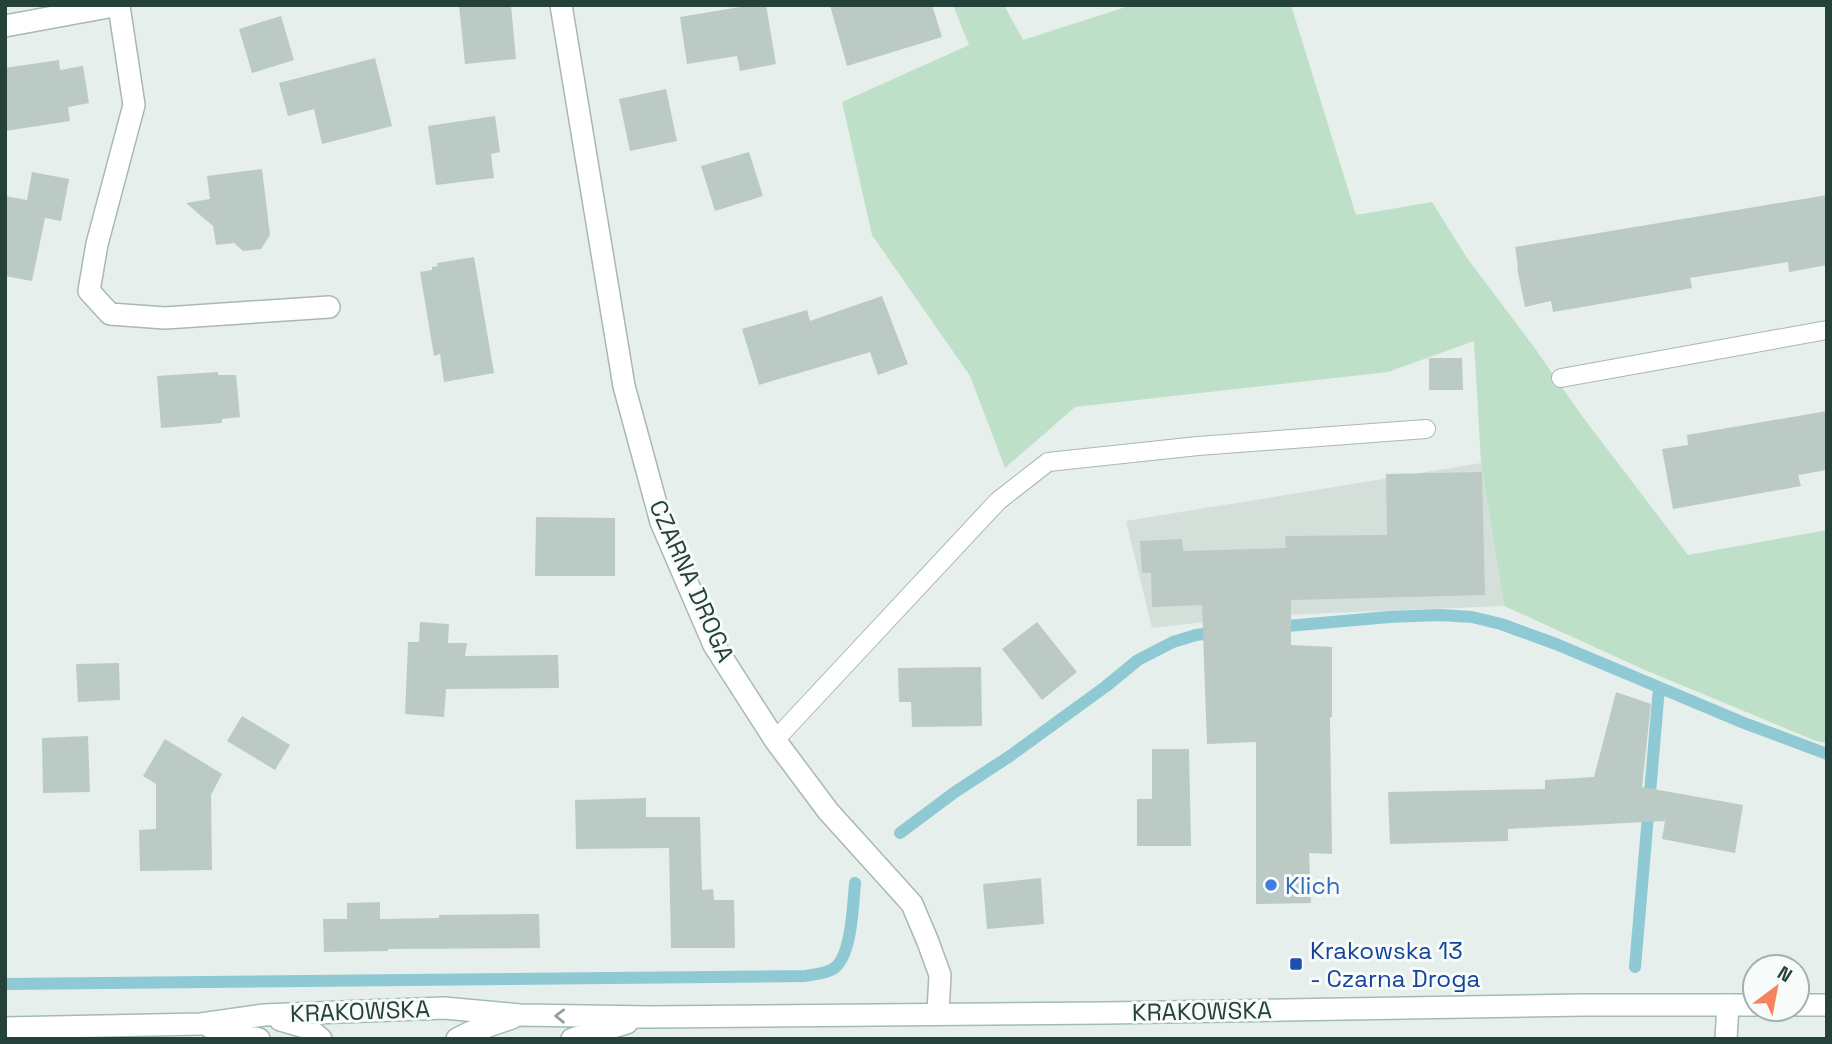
<svg xmlns="http://www.w3.org/2000/svg" width="1832" height="1044" font-family="'Space Grotesk',sans-serif">
<style>
.built{fill:#d4dfda}
.green{fill:#bfe0c8}
.lines{fill:none;stroke-linecap:round;stroke-linejoin:round}
.stream{stroke:#8ec9d4;stroke-width:12}
.building{fill:#bbcac4}
.service-casing{stroke:#a8b8b2;stroke-width:20}
.minor-casing{stroke:#a8b8b2;stroke-width:24}
.secondary-casing{stroke:#a4bbb3;stroke-width:24}
.service{stroke:#fff;stroke-width:18}
.minor{stroke:#fff;stroke-width:21}
.secondary{stroke:#fff;stroke-width:21}
.oneway{stroke:#92a09c}
.shop-dot{fill:#3f7fe0;stroke:#f7fbf9;stroke-width:2.5}
.transit-dot{fill:#1a4fb4;stroke:#f7fbf9;stroke-width:2.5}
.labels{text-anchor:middle;dominant-baseline:central;stroke-width:6;stroke-linejoin:round;paint-order:stroke}
.street-label{font-size:24px;fill:#24423a;stroke:#f7fbf9}
.shop-label{font-size:24px;fill:#366cbe;stroke:#f7fbf9;text-anchor:start}
.transit-label{font-size:24px;fill:#164399;stroke:#f7fbf9;text-anchor:start}
</style>
<rect width="100%" height="100%" fill="#e6efeb"/>
<path class="built" d="M 1481,463 L 1504,606 L 1257,616 L 1152,628 L 1126,521 Z"/>
<path class="green" d="M 953,5 L 1004,5 L 1023,40 L 1132,5 L 1291,5 L 1356,215 L 1432,202 L 1467,258 L 1534,347 L 1582,416 L 1688,555 L 1827,530 L 1827,743 L 1816,741 L 1645,670 L 1504,606 L 1481,463 L 1474,341 L 1388,372 L 1075,407 L 1005,468 L 970,376 L 872,235 L 842,102 L 969,45 Z"/>
<g class="lines">
<path class="stream" d="M 1276,627 L 1389,617 L 1440,615 L 1472,617 L 1501,624 L 1556,644 L 1744,723 L 1827,754
M 900,833 L 955,792 L 1010,756 L 1105,687 L 1138,660 L 1173,642 L 1196,635 L 1220,632
M 1635,967 L 1659,688
M 5,984 L 805,976 C 814,974 825,974 833,969 C 852,957 853,904 855,883"/>
</g>
<path class="building" d="M 459,5 L 511,5 L 516,59 L 465,64 Z
M 752,5 L 766,5 L 776,64 L 740,71 L 737,56 L 687,64 L 680,17 Z
M 830,5 L 932,5 L 942,37 L 847,66 Z
M 281,16 L 294,60 L 252,73 L 239,29 Z
M 375,58 L 392,126 L 322,144 L 314,109 L 288,116 L 279,83 Z
M 59,60 L 60,70 L 83,66 L 89,103 L 68,107 L 70,121 L 5,131 L 5,68 Z
M 666,89 L 677,141 L 630,151 L 619,99 Z
M 495,116 L 500,152 L 491,154 L 494,178 L 436,185 L 428,126 Z
M 749,152 L 763,196 L 715,211 L 701,166 Z
M 262,169 L 270,235 L 261,249 L 243,251 L 234,243 L 216,245 L 213,226 L 186,203 L 210,199 L 207,176 Z
M 32,172 L 69,179 L 61,221 L 45,218 L 32,281 L 5,276 L 5,196 L 27,200 Z
M 1827,195 L 1827,265 L 1789,272 L 1788,262 L 1690,278 L 1692,288 L 1553,312 L 1551,301 L 1525,307 L 1517,268 L 1518,267 L 1515,247 Z
M 474,257 L 494,373 L 444,382 L 440,354 L 434,356 L 420,272 L 432,270 L 432,267 L 438,266 L 437,263 Z
M 882,296 L 908,364 L 878,375 L 870,352 L 759,385 L 742,329 L 807,310 L 810,321 Z
M 1429,358 L 1462,358 L 1463,390 L 1429,390 Z
M 218,372 L 218,375 L 236,375 L 240,417 L 222,419 L 222,423 L 161,428 L 157,376 Z
M 1827,411 L 1827,470 L 1798,475 L 1801,486 L 1673,509 L 1662,449 L 1688,445 L 1687,435 Z
M 1482,472 L 1485,595 L 1291,600 L 1291,645 L 1332,647 L 1332,717 L 1330,717 L 1332,854 L 1309,853 L 1311,903 L 1256,904 L 1256,742 L 1207,744 L 1202,605 L 1152,607 L 1151,573 L 1142,573 L 1140,541 L 1182,539 L 1183,551 L 1286,548 L 1285,536 L 1387,535 L 1386,474 Z
M 536,517 L 615,518 L 615,576 L 535,576 Z
M 420,622 L 449,624 L 448,643 L 467,643 L 465,656 L 558,655 L 559,688 L 446,689 L 444,717 L 405,714 L 408,642 L 419,642 Z
M 1037,622 L 1077,672 L 1042,700 L 1002,649 Z
M 119,663 L 120,700 L 78,702 L 76,664 Z
M 981,667 L 982,726 L 912,727 L 911,702 L 899,702 L 898,668 Z
M 1616,692 L 1651,704 L 1642,787 L 1743,805 L 1735,853 L 1662,839 L 1665,821 L 1508,829 L 1508,841 L 1390,844 L 1388,792 L 1545,789 L 1545,780 L 1594,777 Z
M 242,716 L 290,745 L 275,770 L 227,741 Z
M 88,736 L 90,792 L 43,793 L 42,738 Z
M 165,739 L 222,774 L 211,795 L 212,870 L 140,871 L 139,830 L 156,829 L 156,784 L 143,776 Z
M 1152,749 L 1189,749 L 1191,846 L 1137,846 L 1137,799 L 1152,799 Z
M 646,798 L 646,817 L 700,817 L 702,890 L 713,889 L 714,900 L 734,900 L 735,948 L 671,948 L 669,848 L 576,849 L 575,800 Z
M 1041,878 L 1044,924 L 987,929 L 983,884 Z
M 380,902 L 380,919 L 439,918 L 439,915 L 539,914 L 540,948 L 388,949 L 388,951 L 324,952 L 323,919 L 347,919 L 347,903 Z"/>
<g class="lines">
<defs>
<path id="service" d="M 1561,378 L 1827,330
M 775,740 L 998,501 L 1048,462 L 1198,446 L 1426,429"/>
<path id="minor" d="M 561,5 L 624,386 L 661,522 L 714,645 L 775,740 L 828,811 L 912,904 L 928,942 L 940,975 L 938,1013
M 119,6 L 134,105 L 97,244 L 89,291 L 110,314 L 165,318 L 329,307
M 5,26 L 119,5
M 1726,1039 L 1728,1005"/>
<path id="secondary" d="M 1797,1005 L 1827,1005
M 280,1020 L 308,1028 L 321,1039
M 210,1027 L 259,1039
M 5,1028 L 201,1024 L 264,1015 L 444,1008 L 520,1015 L 650,1017 L 1106,1013 L 1583,1005 L 1755,1005
M 457,1039 L 471,1032 L 512,1018
M 572,1039 L 627,1023"/>
</defs>
<use href="#service" class="service-casing"/>
<use href="#minor" class="minor-casing"/>
<use href="#secondary" class="secondary-casing"/>
<use href="#service" class="service"/>
<use href="#minor" class="minor"/>
<use href="#secondary" class="secondary"/>
</g>
<defs><path id="oneway-chevron" d="M-2-3.5L2.5 0L-2 3.5" fill="none" stroke-width="1.6" stroke-linecap="round" stroke-linejoin="round" transform="scale(1.75)"/></defs>
<use class="oneway" href="#oneway-chevron" transform="translate(560 1016) rotate(-179)"/>
<circle class="shop-dot" cx="1271" cy="885" r="7"/>
<rect class="transit-dot" x="1289" y="957" width="14" height="14" rx="3.5"/>
<g class="labels">
<g class="street-label">
<text transform="translate(692 581) rotate(66)">CZARNA DROGA</text>
<text transform="translate(360 1011) rotate(-2)">KRAKOWSKA</text>
<text transform="translate(1202 1011) rotate(-1)">KRAKOWSKA</text>
</g>
<g class="shop-label">
<text x="1285" y="885">Klich</text>
</g>
<g class="transit-label">
<text x="1310" y="950">Krakowska 13<tspan x="1310" dy="28">- Czarna Droga</tspan></text>
</g>
</g>
<rect width="1832" height="1044" fill="none" stroke="#24423a" stroke-width="14"/>
<g transform="translate(1776 988) rotate(32)"><circle r="33" fill="#f7fbf9" stroke="#a3b1ad" stroke-width="2"/>
<path d="M0-5L12 26L0 18L-12 26Z" fill="#f4845f"/>
<text y="-10" font-size="19" font-weight="bold" text-anchor="middle" fill="#24423a">N</text>
</g>
</svg>
